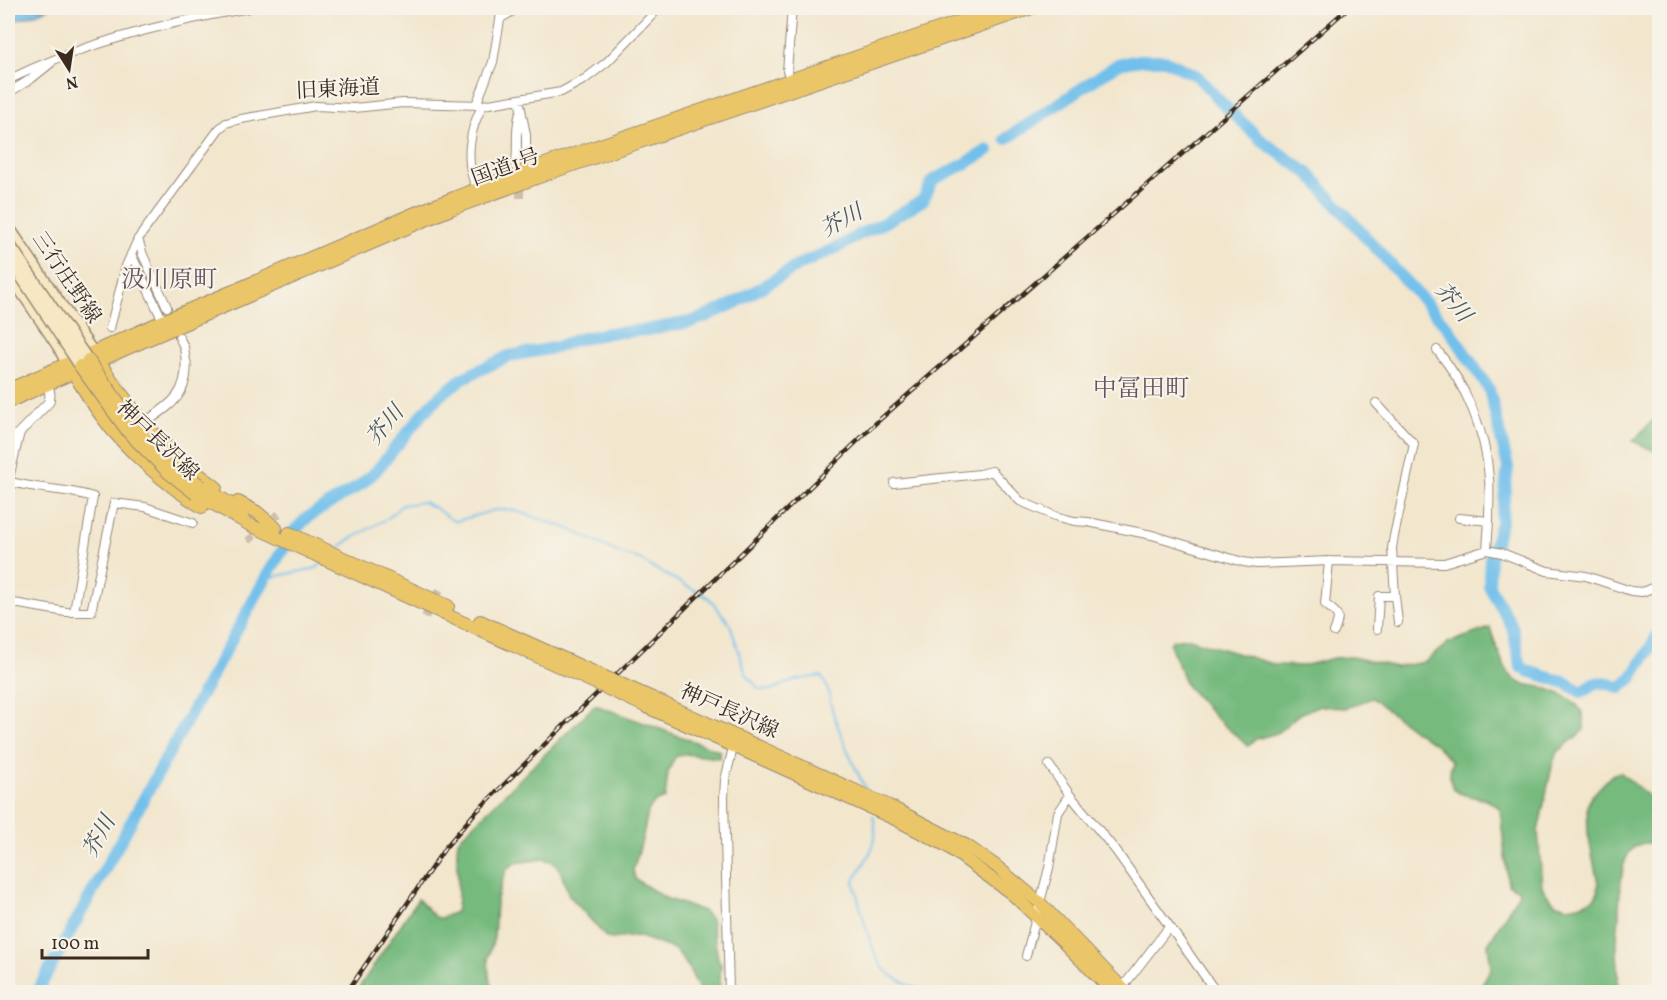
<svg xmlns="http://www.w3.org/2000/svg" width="1667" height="1000" font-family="Vollkorn,'Noto Serif JP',serif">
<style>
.forest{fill:#76ba7e;stroke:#58724e;stroke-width:1.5}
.water{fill:#71bfeb;stroke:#567484;stroke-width:1.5}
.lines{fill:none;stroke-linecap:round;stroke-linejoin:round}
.stream{stroke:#71bfeb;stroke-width:2}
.river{stroke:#71bfeb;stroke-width:12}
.minor-tunnel{stroke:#cdc0aa;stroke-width:8;stroke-dasharray:8 4;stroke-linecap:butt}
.minor-casing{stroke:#968876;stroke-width:10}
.tertiary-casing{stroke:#968876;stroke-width:11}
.secondary-casing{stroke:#968876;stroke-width:13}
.primary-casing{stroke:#968876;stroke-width:14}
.trunk-casing{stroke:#968876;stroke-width:14}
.minor{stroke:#fff;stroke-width:8}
.tertiary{stroke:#fff;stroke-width:9}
.secondary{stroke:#f7e8c3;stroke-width:10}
.primary{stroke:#ebc669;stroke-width:12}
.trunk{stroke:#ebc669;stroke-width:12}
.rail-casing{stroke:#3b2a1e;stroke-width:4.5}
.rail{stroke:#f7f3e8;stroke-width:2;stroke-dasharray:7;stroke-linecap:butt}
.secondary-bridge-casing{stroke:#968876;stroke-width:13;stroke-linecap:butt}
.primary-bridge-casing{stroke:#968876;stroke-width:14;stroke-linecap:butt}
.secondary-bridge{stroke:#f7e8c3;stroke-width:10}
.primary-bridge{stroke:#ebc669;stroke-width:12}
.labels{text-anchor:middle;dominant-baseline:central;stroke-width:4.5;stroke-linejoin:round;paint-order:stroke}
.street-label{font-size:21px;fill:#3b2a1e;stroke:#f7f3e8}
.water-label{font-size:22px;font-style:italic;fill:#4b575c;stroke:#f7f3e8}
.quarter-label{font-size:24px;fill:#655361;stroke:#f7f3e8}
</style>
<rect width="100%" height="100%" fill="#f7f3e8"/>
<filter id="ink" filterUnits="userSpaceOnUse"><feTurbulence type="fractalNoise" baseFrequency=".0167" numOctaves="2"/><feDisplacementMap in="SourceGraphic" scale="12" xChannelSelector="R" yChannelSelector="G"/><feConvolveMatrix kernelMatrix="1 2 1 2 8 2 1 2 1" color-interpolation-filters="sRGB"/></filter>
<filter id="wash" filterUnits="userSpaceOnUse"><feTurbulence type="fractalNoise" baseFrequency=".008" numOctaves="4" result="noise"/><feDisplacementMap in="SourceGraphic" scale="24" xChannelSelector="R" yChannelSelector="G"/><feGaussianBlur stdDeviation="1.35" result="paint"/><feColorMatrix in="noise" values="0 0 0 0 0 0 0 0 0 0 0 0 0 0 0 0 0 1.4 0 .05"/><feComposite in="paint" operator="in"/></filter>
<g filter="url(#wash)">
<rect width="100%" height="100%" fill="#f2e6cd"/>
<path class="forest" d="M 1659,414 L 1659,453 L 1633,441 Z
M 1490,628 C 1495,642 1503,670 1514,679 C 1522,686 1532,685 1541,687 C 1554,691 1575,698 1581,711 C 1584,716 1584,724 1584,730 L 1558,752 L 1553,762 L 1538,831 L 1542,887 L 1548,896 L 1557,904 L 1568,907 L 1579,905 L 1594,899 L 1597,894 L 1598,883 L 1588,834 L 1587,806 L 1592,796 L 1604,783 L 1612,775 L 1620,772 L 1659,805 L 1659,845 C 1618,832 1621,884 1619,910 C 1619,924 1616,938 1617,952 C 1617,961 1620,976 1617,985 C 1617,988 1614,990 1612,992 L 1477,992 L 1491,969 L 1488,944 L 1518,895 L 1519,890 L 1508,885 L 1500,809 C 1479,787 1441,809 1452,761 L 1434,743 L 1415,731 L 1372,698 L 1346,708 L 1317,706 L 1298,715 L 1277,733 L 1256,739 L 1248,746 L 1217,719 L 1186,685 L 1170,644 L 1173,640 L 1186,638 L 1276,665 L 1303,666 L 1334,658 L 1352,657 L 1396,667 L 1425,662 L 1448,643 Z
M 595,705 L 720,751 L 719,758 L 685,754 L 675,757 L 668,772 L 665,798 L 655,802 L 648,811 L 642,840 L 633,870 L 635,879 L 665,898 L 703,911 L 711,919 L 718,959 L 721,963 L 719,992 L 705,992 L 698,988 L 689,968 L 676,950 L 638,936 L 611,939 L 606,937 L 569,895 L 560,870 L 554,862 L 543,859 L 515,863 L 506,870 L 496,901 L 494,937 L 488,958 L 489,976 L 494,992 L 356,992 L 418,899 L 435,917 L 441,918 L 456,912 C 462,889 454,864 458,840 Z"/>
<path class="water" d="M 8,8 L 50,8 L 30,16 L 8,22 Z"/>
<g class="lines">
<path class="stream" d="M 337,549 L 349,540 L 388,518 L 402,505 L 423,502 L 435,508 L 452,520 L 457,521 L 495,510 L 513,510 L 567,528 L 621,554 L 640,559 L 648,565 L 709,598 L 730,624 L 746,674 L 759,689 L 771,690 L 795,680 L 821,676 C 830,688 829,701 834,716 C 843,741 854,766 866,790
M 268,574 L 273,577 L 317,568 L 322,563
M 873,816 C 881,847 866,857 854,881 C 859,902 871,956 885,970 C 897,981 912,986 926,992"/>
<path class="river" d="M 1006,139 L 1118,64 L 1141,60 L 1165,60 L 1197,76 L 1222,103 L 1262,141 L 1308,173 L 1449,329 L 1489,389 L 1508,467 L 1501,523 L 1490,559 L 1489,586 L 1512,626 L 1521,667 L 1528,671 L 1566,683 L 1581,692 C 1587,690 1589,687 1594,684 C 1602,679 1613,686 1620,688 L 1632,678 L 1660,631
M 37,992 L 268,574 L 295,530 L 308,517 L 360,485 L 376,471 L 426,410 L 442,394 L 463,378 L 509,356 L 554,348 L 575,340 L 609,333 L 647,330 L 690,322 L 707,316 L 735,303 L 799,265 L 844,244 L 858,235 L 882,224 L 923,200 L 933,180 L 965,164 L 988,150"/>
</g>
</g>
<g filter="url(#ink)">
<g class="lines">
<path class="minor-tunnel" d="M 520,198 L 520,151
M 248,541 L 279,514
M 425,617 L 440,590"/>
<defs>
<path id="minor" d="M 501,18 L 518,8
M 8,80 C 83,43 167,22 249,8
M 791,80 L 787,71 L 792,8
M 8,93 L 31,79 L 51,63
M 519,99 L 526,135 L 526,158 L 531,168
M 476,105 L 493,62 L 502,8
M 513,175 C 521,156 513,133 520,113
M 477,188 C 464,163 469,129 483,105
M 138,239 L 143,255 L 167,307
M 131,254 L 163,321
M 110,328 L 126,266 L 138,239 L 219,129 L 226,123 L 241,119 L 316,106 L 354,108 L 403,103 L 483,105 L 561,92 L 585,79 L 607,62 L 659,8
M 179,337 L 184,347 L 186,362
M 1437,350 C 1466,385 1486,432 1489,478 C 1490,492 1489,507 1489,521 L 1459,518
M 1376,403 L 1414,444 L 1394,536 L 1392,548 L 1395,596 L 1379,596 L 1377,629
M 8,481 C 36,490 65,488 93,497 L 74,612
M 8,482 L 20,432
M 894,483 L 980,474 L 992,471 L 1020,501 L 1055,516 L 1074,521 L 1088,522 L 1152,535 L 1243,562 L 1257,564 L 1329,561 L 1444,563 L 1487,550 L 1502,553 L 1547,571 L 1586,576 L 1631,591 L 1642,592 L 1660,585
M 1487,550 L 1489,521
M 1329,561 L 1325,604 C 1339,615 1341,615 1334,632
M 1395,596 L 1398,622
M 8,602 L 66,612 L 91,612 L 114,503 L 145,507 L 193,523
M 1049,765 L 1070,795 L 1116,851 L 1216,992
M 1026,956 L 1049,868 L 1058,813 L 1070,795
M 1122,988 L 1169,927
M 729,992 L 724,798 L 725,780 L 734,744"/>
<path id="tertiary" d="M 144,423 C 169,406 188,396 186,362
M 8,444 L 49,402 L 50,395 L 48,383"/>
<path id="secondary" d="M 8,226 L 93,352
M 8,272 L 59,348 L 67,364"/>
<path id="primary" d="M 93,352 C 129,408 161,448 216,487
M 69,366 C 80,383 90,401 102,417 C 126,450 167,486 202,507
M 201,486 L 244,512
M 196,494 L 250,525 L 569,671
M 238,502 L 257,512 L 276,528
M 289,533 L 448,606
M 480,621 L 571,662
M 652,698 L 889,806 L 967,846 L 996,866 L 1039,902 L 1126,992
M 647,707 L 893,818 L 947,846 L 1011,893 L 1065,944 L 1113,992"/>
<path id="trunk" d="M 8,390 L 163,321 L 420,211 L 513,175 L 999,8
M 8,402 L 130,347 L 451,209 L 558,170 L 1032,8"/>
</defs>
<use href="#minor" class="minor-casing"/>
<use href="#tertiary" class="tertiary-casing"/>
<use href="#secondary" class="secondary-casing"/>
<use href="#primary" class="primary-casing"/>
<use href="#trunk" class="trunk-casing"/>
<use href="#minor" class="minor"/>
<use href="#tertiary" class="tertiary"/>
<use href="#secondary" class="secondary"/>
<use href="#primary" class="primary"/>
<use href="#trunk" class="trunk"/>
<defs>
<path id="rail" d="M 347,992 L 445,848 L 474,814 L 551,738 L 877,422 L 1348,8"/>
</defs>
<use href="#rail" class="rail-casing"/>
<use href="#rail" class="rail"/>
<defs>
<path id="secondary-bridge" d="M 8,242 L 88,360
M 8,257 L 80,366"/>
<path id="primary-bridge" d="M 88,360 L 137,428 L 163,455 L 201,486
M 80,366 L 129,433 L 169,473 L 196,494
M 571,662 L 652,698
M 569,671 L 647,707"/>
</defs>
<use href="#secondary-bridge" class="secondary-bridge-casing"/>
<use href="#primary-bridge" class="primary-bridge-casing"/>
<use href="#secondary-bridge" class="secondary-bridge"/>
<use href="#primary-bridge" class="primary-bridge"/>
</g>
</g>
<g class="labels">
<g class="street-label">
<text transform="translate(338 90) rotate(-3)">旧東海道</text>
<text transform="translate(506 168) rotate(-20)">国道1号</text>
<text transform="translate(66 278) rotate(56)">三行庄野線</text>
<text transform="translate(157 441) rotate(44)">神戸長沢線</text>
<text transform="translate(729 712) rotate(24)">神戸長沢線</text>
</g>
<g class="water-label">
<text transform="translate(842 222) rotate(-28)">芥川</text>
<text transform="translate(1452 303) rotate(50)">芥川</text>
<text transform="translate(386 426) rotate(-50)">芥川</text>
<text transform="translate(100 837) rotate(-61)">芥川</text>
</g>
<g class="quarter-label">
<text x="169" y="281">汲川原町</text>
<text x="1141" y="390">中冨田町</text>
</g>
</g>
<rect width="1667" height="1000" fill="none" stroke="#f7f3e8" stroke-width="30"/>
<g transform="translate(69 69) rotate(168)" stroke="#f7f3e8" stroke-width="4.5" paint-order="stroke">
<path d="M0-4.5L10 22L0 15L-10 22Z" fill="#3b2a1e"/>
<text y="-9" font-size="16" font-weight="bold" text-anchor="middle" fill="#3b2a1e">N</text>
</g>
<path d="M42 949v9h106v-9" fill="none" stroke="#3b2a1e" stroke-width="3"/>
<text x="51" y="949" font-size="18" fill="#3b2a1e" stroke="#f7f3e8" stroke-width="4.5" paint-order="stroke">100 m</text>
</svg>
